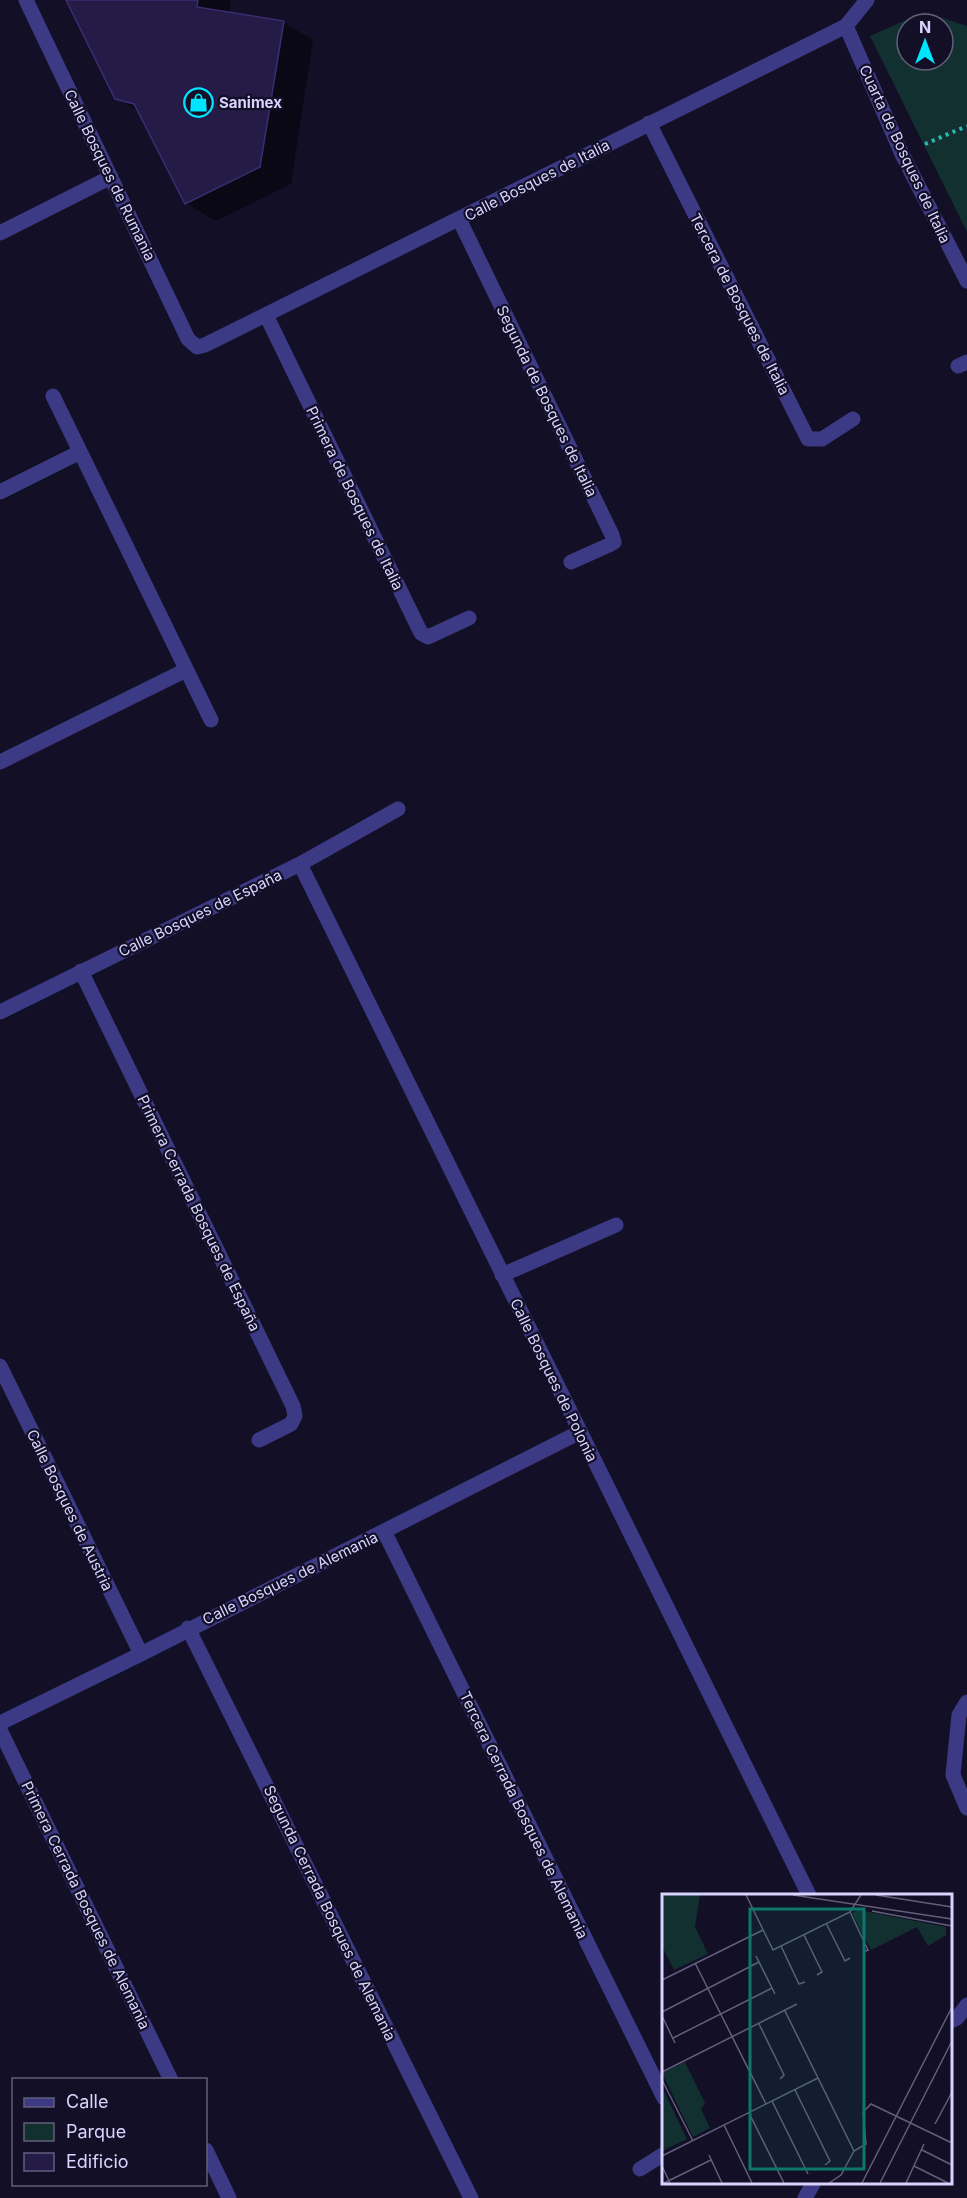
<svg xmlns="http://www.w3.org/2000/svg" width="967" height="2198" font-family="Inter,sans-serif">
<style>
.green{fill:#12302f;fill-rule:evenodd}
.shadow{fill:#0007}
.building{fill:#241b47;stroke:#3b2d73;stroke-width:1.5}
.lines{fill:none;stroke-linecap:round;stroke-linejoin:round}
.path{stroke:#2fb8b0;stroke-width:4;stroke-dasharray:3 4.5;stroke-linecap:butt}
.minor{stroke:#3d3a85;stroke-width:15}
.labels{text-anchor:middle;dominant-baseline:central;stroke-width:4.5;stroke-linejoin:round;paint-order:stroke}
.poi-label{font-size:15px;font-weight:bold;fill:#d9d4ff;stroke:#130f26;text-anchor:start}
.street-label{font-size:15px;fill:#d9d4ff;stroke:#130f26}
.inset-road{fill:none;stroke:#625e7d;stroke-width:1.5}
.view{fill:#0f766e;fill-opacity:0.15;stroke:#0f766e;stroke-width:3}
.inset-edge{fill:none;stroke:#d9d4ff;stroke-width:3}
</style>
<rect width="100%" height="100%" fill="#130f26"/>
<path class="green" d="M 924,12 L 967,26 L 967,232 L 870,36 ZM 907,24 L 943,24 L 943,60 L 907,60 Z"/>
<path class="shadow" d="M 67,0 L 231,0 L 229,14 L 283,22 L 313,40 L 291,184 L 216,221 L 186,203 L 140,112 L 117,98 Z"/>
<path class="building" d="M 66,0 L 198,0 L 197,7 L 284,21 L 260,167 L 185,204 L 134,104 L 115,99 Z"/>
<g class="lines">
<path class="path" d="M 925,144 L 967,126"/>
<path class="minor" d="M 26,0 L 188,339 L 197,347 L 205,345 L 846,26 L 867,0
M 846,26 L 902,154 L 967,281
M 649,123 L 808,439 L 822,439 L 853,419
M 459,219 L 612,535 L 614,542 L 609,545 L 571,562
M 0,233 L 111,177
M 266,315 L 421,633 L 428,637 L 469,618
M 958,366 L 967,362
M 53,396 L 211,720
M 0,492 L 80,452
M 0,762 L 186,670
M 300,864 L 809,1895
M 81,971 L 293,1406 L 295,1416 L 291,1424 L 259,1440
M 0,1012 L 300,864 L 398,809
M 502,1275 L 616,1225
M 0,1366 L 141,1654
M 384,1531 L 664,2098
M 188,1628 L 471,2198
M 967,1702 L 959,1715 L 953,1775 L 967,1808
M 0,1723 L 141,1654 L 580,1432
M 0,1730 L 171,2080
M 950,2021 L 957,2018 L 967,2005
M 206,2150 L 229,2198
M 640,2169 L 664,2154
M 805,2198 L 814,2182"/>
</g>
<defs>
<symbol id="shop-ring" viewBox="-11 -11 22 22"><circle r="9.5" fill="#130f26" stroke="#00e5ff" stroke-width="1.5"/><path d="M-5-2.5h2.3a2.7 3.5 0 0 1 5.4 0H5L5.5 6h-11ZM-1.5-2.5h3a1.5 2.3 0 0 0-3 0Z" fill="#00e5ff"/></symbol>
</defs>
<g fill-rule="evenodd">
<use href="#shop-ring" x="182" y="86" width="33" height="33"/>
</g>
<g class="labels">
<g class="poi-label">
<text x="219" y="102">Sanimex</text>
</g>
<g class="street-label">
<text transform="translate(905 154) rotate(65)">Cuarta de Bosques de Italia</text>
<text transform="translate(110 175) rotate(64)">Calle Bosques de Rumania</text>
<text transform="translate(537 180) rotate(-27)">Calle Bosques de Italia</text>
<text transform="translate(740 304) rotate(63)">Tercera de Bosques de Italia</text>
<text transform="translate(547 401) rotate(64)">Segunda de Bosques de Italia</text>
<text transform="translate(355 498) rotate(64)">Primera de Bosques de Italia</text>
<text transform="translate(200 913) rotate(-26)">Calle Bosques de España</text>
<text transform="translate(199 1213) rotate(64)">Primera Cerrada Bosques de España</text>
<text transform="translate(554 1380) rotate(64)">Calle Bosques de Polonia</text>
<text transform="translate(70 1510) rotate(64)">Calle Bosques de Austria</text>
<text transform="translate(290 1578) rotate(-26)">Calle Bosques de Alemania</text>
<text transform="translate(524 1815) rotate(64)">Tercera Cerrada Bosques de Alemania</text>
<text transform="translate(86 1905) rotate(64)">Primera Cerrada Bosques de Alemania</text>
<text transform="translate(330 1913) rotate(64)">Segunda Cerrada Bosques de Alemania</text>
</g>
</g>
<g transform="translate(662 1894)">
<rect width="290" height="290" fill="#130f26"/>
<path d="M 0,1 L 38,1 L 33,33 L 46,60 L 12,76 L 0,52 ZM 197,16 L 284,33 L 284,41 L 266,52 L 255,33 L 209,56 L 190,19 ZM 23,168 L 43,209 L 39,215 L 48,234 L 31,243 L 0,179 ZM 0,193 L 25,245 L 0,257 Z" fill="#12302f"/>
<path class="inset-road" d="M 84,1 L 111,56 L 188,18 L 199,1M 131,1 L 290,25M 214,1 L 290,13M 210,17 L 290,32M 188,18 L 206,56 L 201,58M 164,29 L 183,67 L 188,64M 142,41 L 160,78 L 155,81M 119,52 L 137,90 L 143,88M 94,62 L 113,100M 33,69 L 104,210M 0,86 L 101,36M 123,117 L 192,257M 0,118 L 97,68M 0,122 L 13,149M 97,130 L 122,181 L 118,185M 11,144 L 110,94M 0,178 L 135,110M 0,186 L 31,247M 133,196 L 168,267 L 163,271M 110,207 L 146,280M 87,219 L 122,289M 273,230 L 290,198M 62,231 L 90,289M 260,256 L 290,271M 47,261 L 60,289M 0,262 L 156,184M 0,272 L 8,289M 252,272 L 286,289M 2,289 L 49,266M 167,289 L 179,281 L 192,257 L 204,250 L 201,218 L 209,210 L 290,249M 200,289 L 290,113M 218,289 L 290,147M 244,289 L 262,250"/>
<path class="view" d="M 88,15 L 202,15 L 202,275 L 88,275 Z"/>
<rect width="290" height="290" class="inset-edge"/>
</g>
<rect x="12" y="2078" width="195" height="108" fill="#130f26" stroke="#625e7d" stroke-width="1.5"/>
<rect x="24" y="2098" width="30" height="9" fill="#3d3a85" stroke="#625e7d" stroke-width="1.5"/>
<text x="66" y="2108" font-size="18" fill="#d9d4ff">Calle</text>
<rect x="24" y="2123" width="30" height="18" fill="#12302f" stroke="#625e7d" stroke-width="1.5"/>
<text x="66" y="2138" font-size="18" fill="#d9d4ff">Parque</text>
<rect x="24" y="2153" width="30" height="18" fill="#241b47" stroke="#625e7d" stroke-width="1.5"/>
<text x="66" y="2168" font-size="18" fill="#d9d4ff">Edificio</text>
<g transform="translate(925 42)"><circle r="28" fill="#130f26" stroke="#625e7d" stroke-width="1.5"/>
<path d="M0-4.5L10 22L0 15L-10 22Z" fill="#00e5ff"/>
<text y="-9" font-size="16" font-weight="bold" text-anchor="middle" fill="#d9d4ff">N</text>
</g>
</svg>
